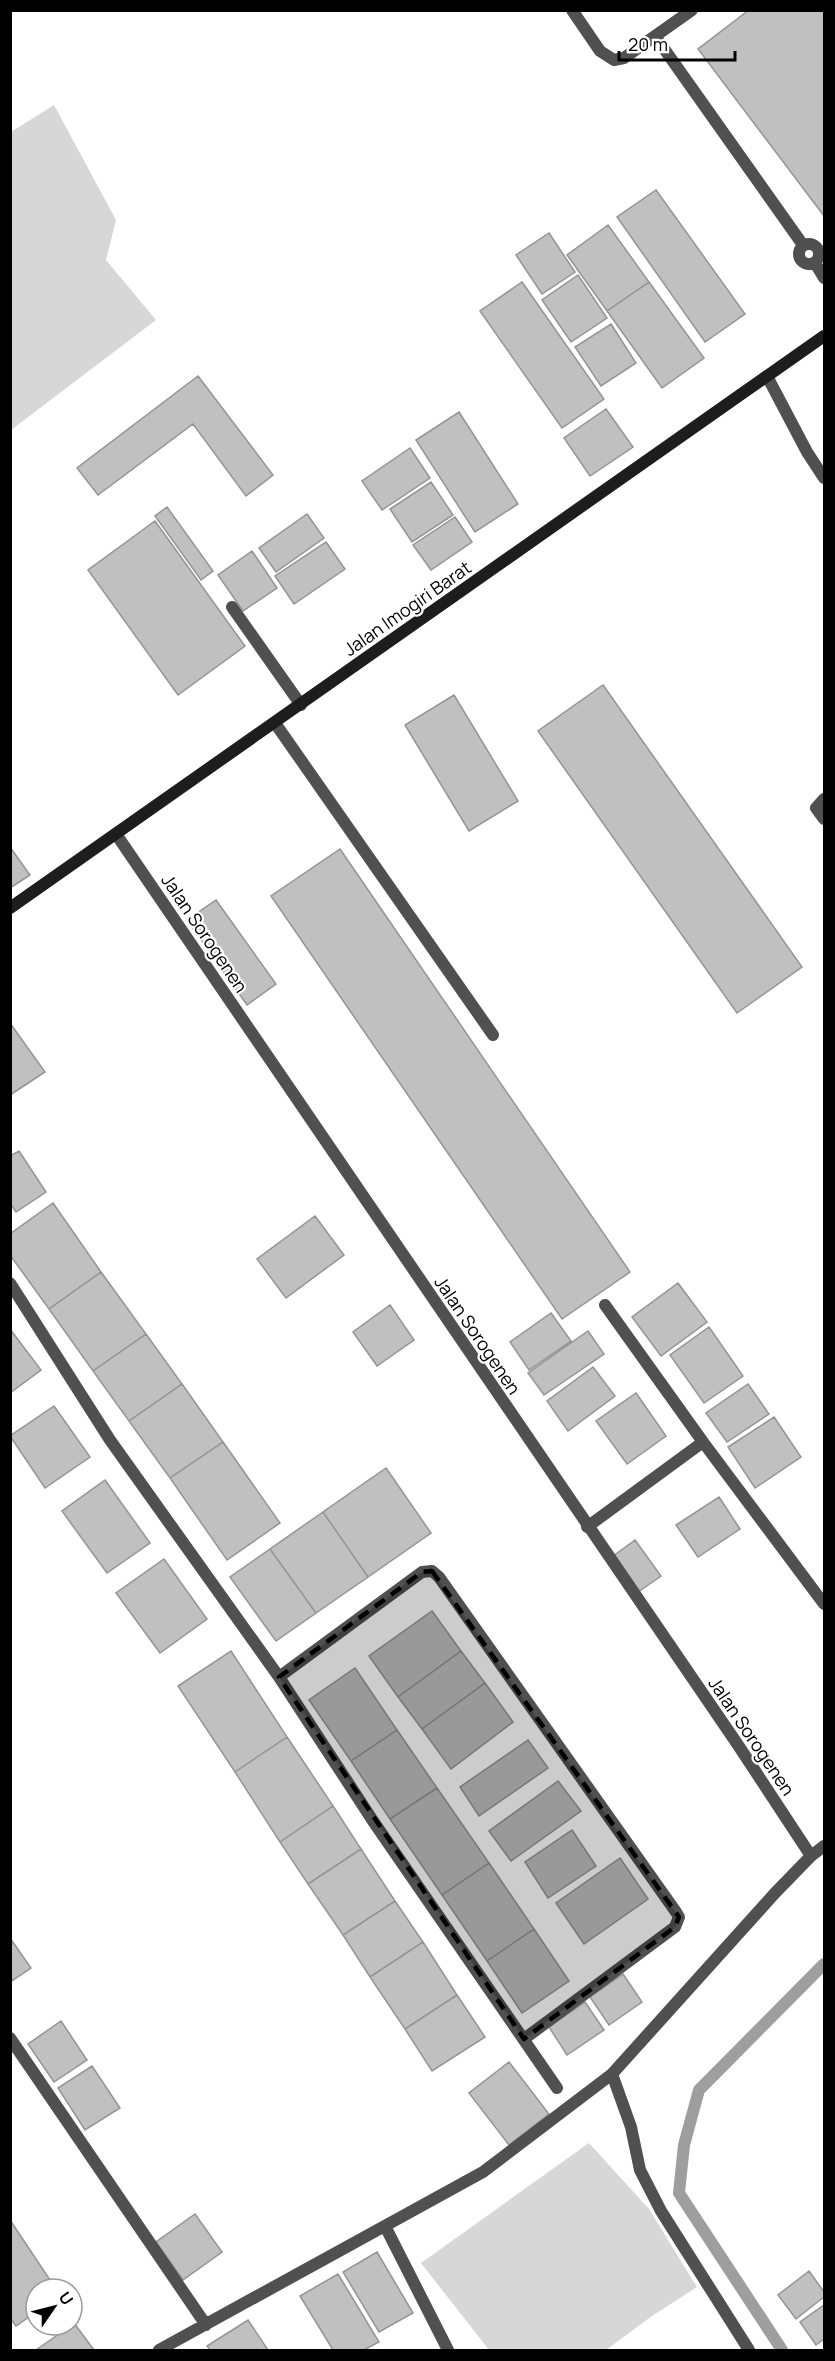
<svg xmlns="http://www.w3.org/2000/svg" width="835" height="2361" font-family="Manrope,sans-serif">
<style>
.green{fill:#d7d7d7}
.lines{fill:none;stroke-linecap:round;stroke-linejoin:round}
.stream{stroke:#9e9e9e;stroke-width:12}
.building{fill:#c0c0c0;stroke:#949494;stroke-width:1.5}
.service{stroke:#505050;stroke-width:12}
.minor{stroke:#505050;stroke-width:12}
.secondary{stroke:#1d1d1d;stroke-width:12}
.marked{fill:#000;fill-opacity:0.2;stroke:#000;stroke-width:4.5;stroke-dasharray:12 8;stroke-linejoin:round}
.labels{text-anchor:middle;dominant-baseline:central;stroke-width:4.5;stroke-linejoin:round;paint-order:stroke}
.street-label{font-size:18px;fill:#000;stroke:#fff}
</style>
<rect width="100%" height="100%" fill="#fff"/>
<path class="green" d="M 54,105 L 116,220 L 106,260 L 156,320 L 11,430 L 11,132 Z
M 589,2143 L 649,2209 L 697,2287 L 652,2316 L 606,2350 L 489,2350 L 421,2263 Z"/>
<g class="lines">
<path class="stream" d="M 782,2350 L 679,2193 L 684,2145 L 699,2090 L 824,1964"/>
</g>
<path class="building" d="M 749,10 L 824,10 L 824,216 L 698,49 Z
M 656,190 L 745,314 L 705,342 L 617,217 Z
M 608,225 L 649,282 L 607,311 L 567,255 Z
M 549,233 L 575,272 L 542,294 L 516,255 Z
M 578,275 L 607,318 L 571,342 L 542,300 Z
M 522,282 L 604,399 L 562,428 L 480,311 Z
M 649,282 L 704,358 L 662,388 L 607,311 Z
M 611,324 L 636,363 L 601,386 L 575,347 Z
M 198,376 L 273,475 L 246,496 L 193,424 L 98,495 L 77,468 Z
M 606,409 L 633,447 L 590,476 L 564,438 Z
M 459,412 L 518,504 L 475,532 L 416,440 Z
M 410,448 L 430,478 L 382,510 L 362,481 Z
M 431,482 L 453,515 L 412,542 L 390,509 Z
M 167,507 L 213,571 L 201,580 L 155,516 Z
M 307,514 L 324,538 L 276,572 L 259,548 Z
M 455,517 L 472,542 L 431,570 L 413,545 Z
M 155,521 L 245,646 L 178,695 L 88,570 Z
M 326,542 L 345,569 L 294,604 L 275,576 Z
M 252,551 L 277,588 L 243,611 L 218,575 Z
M 603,685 L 802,967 L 737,1013 L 538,731 Z
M 454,695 L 518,801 L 469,831 L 405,725 Z
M 10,847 L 30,875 L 10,888 Z
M 340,849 L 630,1272 L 562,1319 L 271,896 Z
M 216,900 L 276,984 L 247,1005 L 187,920 Z
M 10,1023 L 45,1072 L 10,1095 Z
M 19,1151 L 46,1192 L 16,1212 L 10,1203 L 10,1156 Z
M 53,1203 L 101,1272 L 49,1309 L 10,1255 L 10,1234 Z
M 315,1216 L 344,1255 L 286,1298 L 257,1259 Z
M 101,1272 L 146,1334 L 93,1371 L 49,1309 Z
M 678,1283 L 707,1322 L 661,1356 L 632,1317 Z
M 390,1305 L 414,1340 L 377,1366 L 353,1332 Z
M 551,1313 L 571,1341 L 529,1370 L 510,1342 Z
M 709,1327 L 743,1376 L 704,1403 L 670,1355 Z
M 10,1329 L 41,1370 L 10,1393 Z
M 588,1331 L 604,1354 L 544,1395 L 528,1373 Z
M 146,1334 L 182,1384 L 129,1421 L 93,1371 Z
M 593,1367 L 615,1396 L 568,1431 L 547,1401 Z
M 182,1384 L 223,1442 L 170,1478 L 129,1421 Z
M 748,1384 L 769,1414 L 727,1442 L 706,1413 Z
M 636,1393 L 666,1436 L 627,1464 L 596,1421 Z
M 54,1406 L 90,1457 L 45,1488 L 10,1436 Z
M 774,1417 L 801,1457 L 755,1488 L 728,1447 Z
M 223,1442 L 280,1523 L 227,1560 L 170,1478 Z
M 386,1468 L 431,1533 L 368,1577 L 323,1512 Z
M 105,1480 L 150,1543 L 107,1573 L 62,1511 Z
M 719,1497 L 740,1529 L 698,1557 L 676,1525 Z
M 323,1512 L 368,1577 L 316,1613 L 270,1549 Z
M 635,1540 L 661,1576 L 638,1592 L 612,1557 Z
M 270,1549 L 316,1613 L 276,1641 L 230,1577 Z
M 164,1559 L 207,1619 L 160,1653 L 116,1593 Z
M 432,1611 L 461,1651 L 398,1697 L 369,1656 Z
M 231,1651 L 287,1737 L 235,1772 L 178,1686 Z
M 461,1651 L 485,1683 L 422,1729 L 398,1697 Z
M 355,1668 L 397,1730 L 351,1761 L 309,1700 Z
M 485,1683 L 513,1722 L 451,1769 L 422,1729 Z
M 397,1730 L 437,1788 L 390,1819 L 351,1761 Z
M 287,1737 L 333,1806 L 280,1842 L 235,1772 Z
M 528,1740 L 548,1768 L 479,1816 L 460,1787 Z
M 558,1781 L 581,1811 L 511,1861 L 489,1831 Z
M 437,1788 L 489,1863 L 442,1895 L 390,1819 Z
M 333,1806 L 361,1849 L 308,1884 L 280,1842 Z
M 572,1830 L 596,1866 L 548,1898 L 525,1862 Z
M 361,1849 L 395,1901 L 343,1935 L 308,1884 Z
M 620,1858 L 648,1899 L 584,1944 L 556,1903 Z
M 489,1863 L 534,1929 L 487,1961 L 442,1895 Z
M 395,1901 L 423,1942 L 370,1977 L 343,1935 Z
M 534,1929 L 569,1981 L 522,2013 L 487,1961 Z
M 10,1938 L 31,1968 L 10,1982 Z
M 423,1942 L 457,1995 L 405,2029 L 370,1977 Z
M 623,1974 L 642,2002 L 609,2025 L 590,1997 Z
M 457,1995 L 485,2037 L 432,2071 L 405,2029 Z
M 585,2002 L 604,2030 L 567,2055 L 549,2027 Z
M 61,2021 L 87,2060 L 54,2082 L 28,2044 Z
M 509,2062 L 549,2114 L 509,2145 L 469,2093 Z
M 92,2066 L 120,2108 L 85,2130 L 58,2088 Z
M 195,2214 L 222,2252 L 183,2280 L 156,2242 Z
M 10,2220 L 56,2289 L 36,2289 L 36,2312 L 16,2326 L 10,2318 Z
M 377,2252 L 413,2313 L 379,2332 L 343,2272 Z
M 809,2271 L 824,2292 L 824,2297 L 796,2319 L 778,2295 Z
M 338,2274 L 379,2342 L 364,2350 L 333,2350 L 300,2296 Z
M 824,2305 L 824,2339 L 816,2345 L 800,2322 Z
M 248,2320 L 268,2350 L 210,2350 L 207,2346 Z
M 74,2323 L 94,2350 L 36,2350 L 72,2325 Z"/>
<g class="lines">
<path class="service" d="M 767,376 L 807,452 L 824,478
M 232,607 L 301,705
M 275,723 L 493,1035
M 824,799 L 816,808 L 824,819"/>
<path class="minor" d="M 572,10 L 600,51 L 614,60 L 624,58 L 692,10
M 655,36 L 803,245
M799 254a10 10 0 1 1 20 0a10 10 0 1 1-20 0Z
M 815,263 L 824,278
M 116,834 L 738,1745 L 811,1856
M 10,1283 L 110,1440 L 279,1677 L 373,1821 L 557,2088
M 703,1442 L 824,1604
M 587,1527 L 703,1442 L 605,1305
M 279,1677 L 422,1572 L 432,1571 L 439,1577 L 676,1912 L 679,1917 L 675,1927 L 524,2039
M 10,2038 L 206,2325
M 612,2074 L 631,2127 L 640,2170 L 661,2211 L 749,2350
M 385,2226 L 448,2350
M 159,2350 L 483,2172 L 612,2074 L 775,1893 L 811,1856 L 824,1846"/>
<path class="secondary" d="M 10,908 L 824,336"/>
</g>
<path class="marked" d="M 432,1571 L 679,1917 L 675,1927 L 524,2039 L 279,1677 L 422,1572 Z"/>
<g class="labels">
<g class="street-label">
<text transform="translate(407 608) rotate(-35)">Jalan Imogiri Barat</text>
<text transform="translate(205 933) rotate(56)">Jalan Sorogenen</text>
<text transform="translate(478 1335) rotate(56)">Jalan Sorogenen</text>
<text transform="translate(752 1736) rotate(56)">Jalan Sorogenen</text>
</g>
</g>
<rect width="835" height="2361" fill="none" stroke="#000000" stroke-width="24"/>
<g transform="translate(54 2307) rotate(55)"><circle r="28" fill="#ffffff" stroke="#999999" stroke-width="1.5"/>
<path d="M0-4.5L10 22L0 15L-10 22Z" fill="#000000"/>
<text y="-9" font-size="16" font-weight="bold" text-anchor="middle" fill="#000000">U</text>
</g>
<path d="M619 51v9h116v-9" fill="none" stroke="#000000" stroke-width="3"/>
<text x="628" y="51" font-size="18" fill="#000000" stroke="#ffffff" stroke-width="4.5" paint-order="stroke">20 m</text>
</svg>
